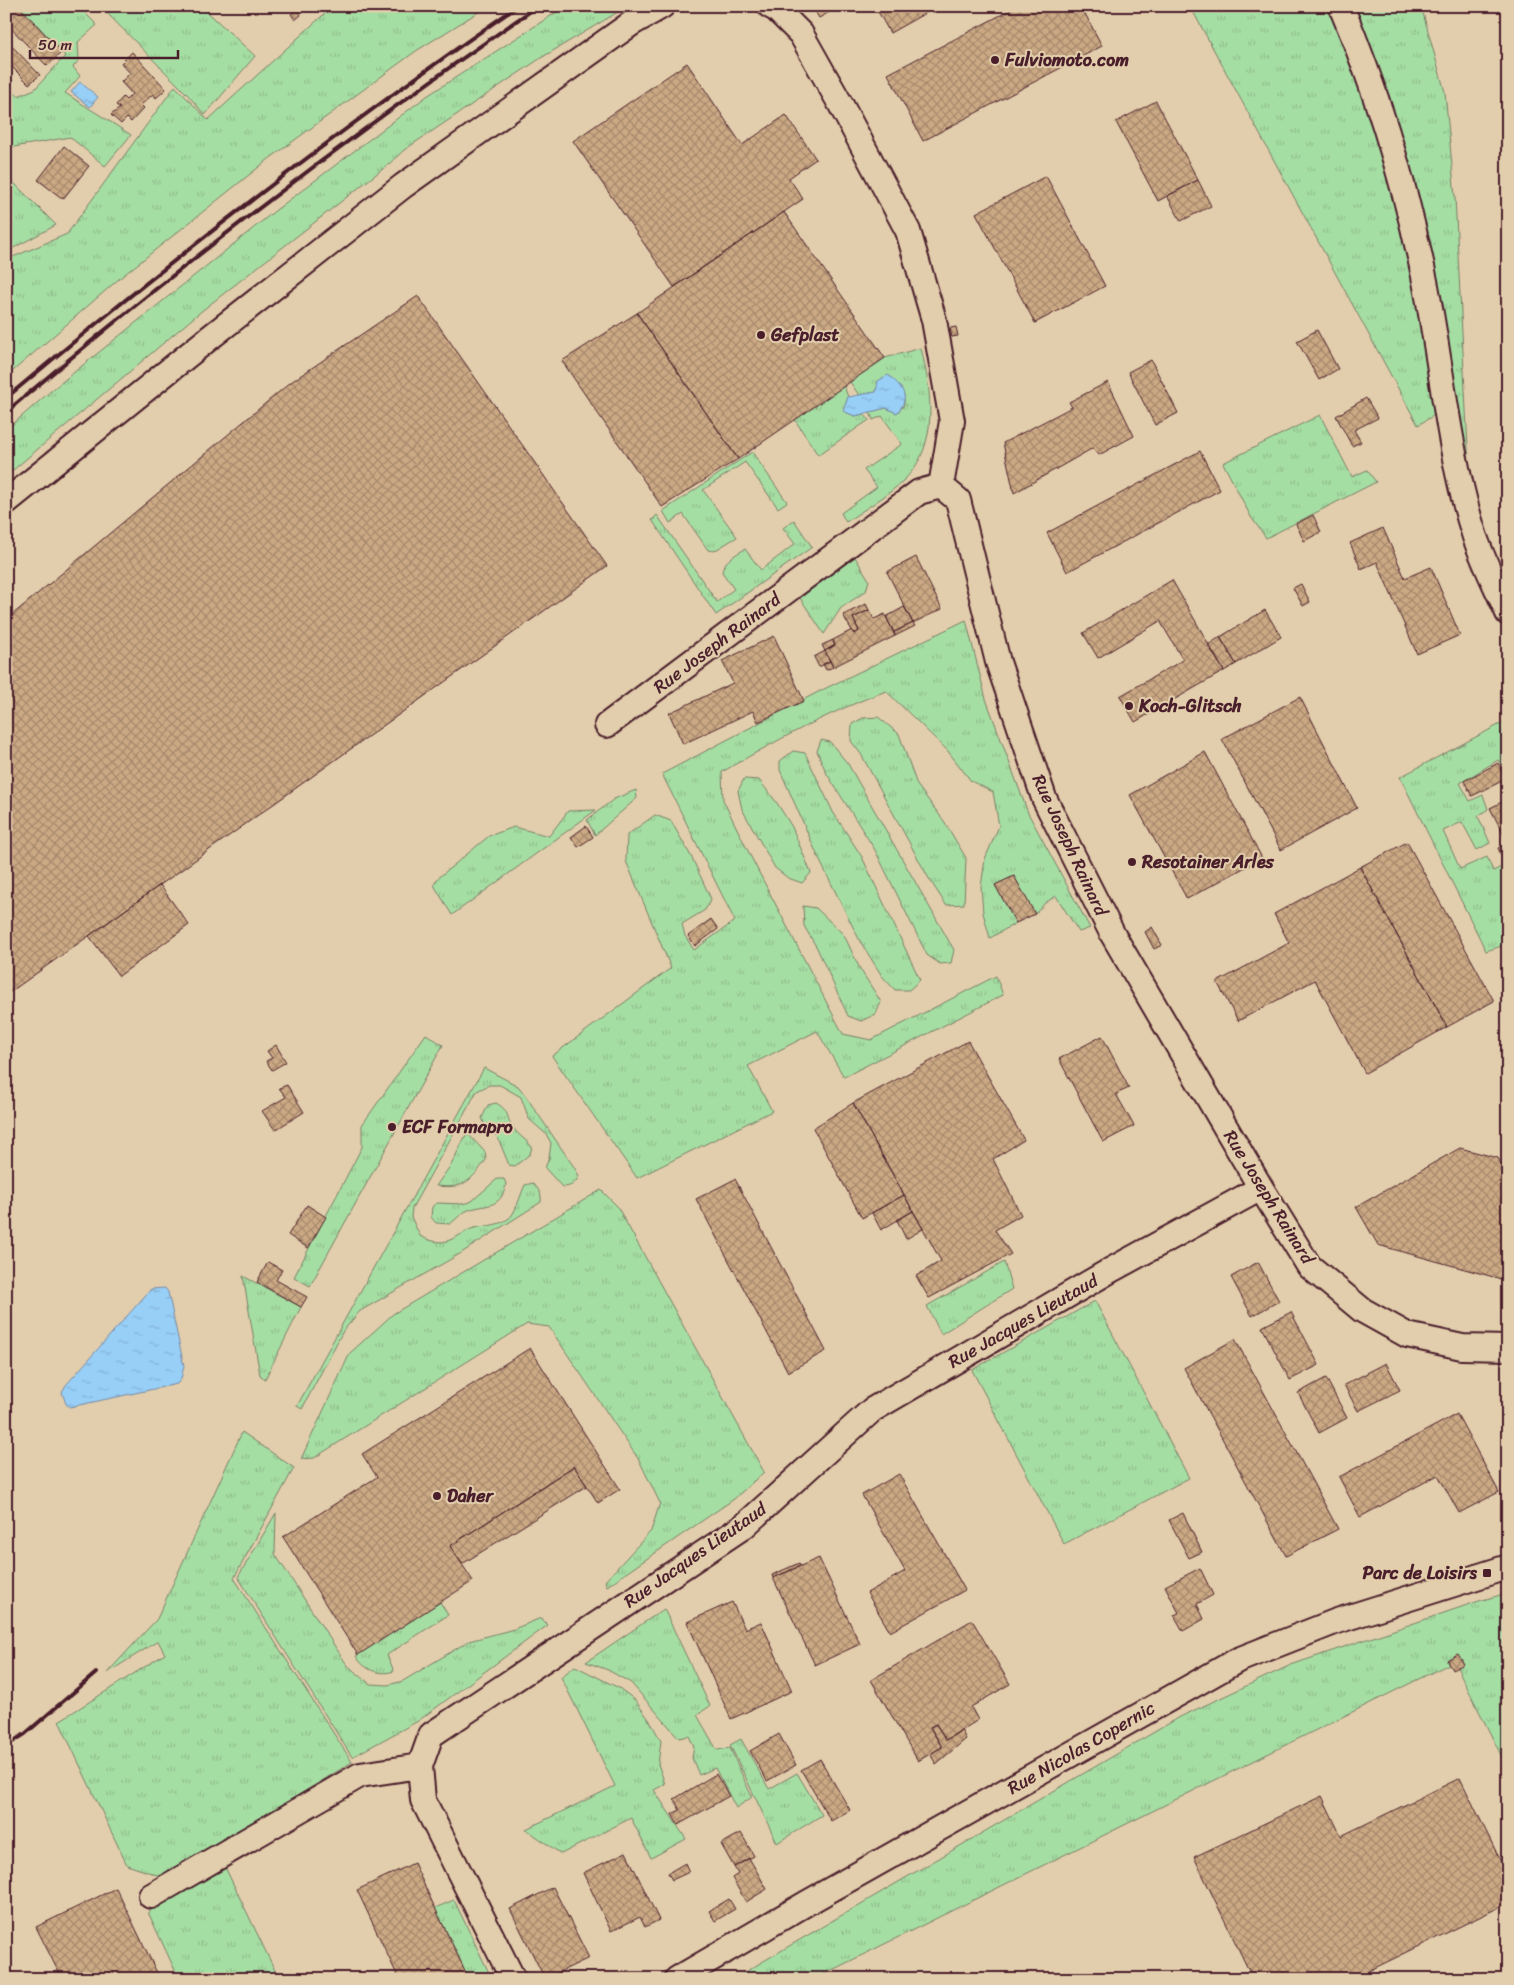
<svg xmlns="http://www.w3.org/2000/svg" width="1514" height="1985" font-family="Sriracha,sans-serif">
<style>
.grass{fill:url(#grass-tufts);stroke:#787e67}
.water{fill:url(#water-ripples);stroke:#7889a5}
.building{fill:url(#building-cross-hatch);stroke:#4a1f2b}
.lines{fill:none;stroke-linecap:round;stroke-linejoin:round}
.minor-casing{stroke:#4a1f2b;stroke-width:28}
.minor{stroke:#e2ceac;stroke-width:24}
.rail{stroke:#4a1f2b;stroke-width:4}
.poi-dot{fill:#4a1f2b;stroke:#e2ceac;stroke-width:2}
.labels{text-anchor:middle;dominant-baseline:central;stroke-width:4;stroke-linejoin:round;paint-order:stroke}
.poi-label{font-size:18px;font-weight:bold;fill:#4a1f2b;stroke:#e2ceac;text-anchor:start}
.street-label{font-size:18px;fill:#4a1f2b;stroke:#e2ceac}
</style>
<defs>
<pattern id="grass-tufts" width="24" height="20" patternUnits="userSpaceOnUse" patternTransform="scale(1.25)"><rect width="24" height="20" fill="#a5dea3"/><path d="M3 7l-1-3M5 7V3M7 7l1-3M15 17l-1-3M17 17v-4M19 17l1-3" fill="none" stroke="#90be8c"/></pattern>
<pattern id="water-ripples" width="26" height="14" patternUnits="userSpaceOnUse" patternTransform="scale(1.25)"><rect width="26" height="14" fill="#97cff7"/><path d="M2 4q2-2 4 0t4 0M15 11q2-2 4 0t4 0" fill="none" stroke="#84b1d4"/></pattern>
<pattern id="building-cross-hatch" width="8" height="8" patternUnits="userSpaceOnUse" patternTransform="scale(1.25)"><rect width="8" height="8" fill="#cba984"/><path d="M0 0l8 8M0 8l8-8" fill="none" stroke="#a7896c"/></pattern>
</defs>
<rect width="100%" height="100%" fill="#e2ceac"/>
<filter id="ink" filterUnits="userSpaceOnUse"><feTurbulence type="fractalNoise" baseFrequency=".02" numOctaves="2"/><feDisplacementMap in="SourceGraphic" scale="10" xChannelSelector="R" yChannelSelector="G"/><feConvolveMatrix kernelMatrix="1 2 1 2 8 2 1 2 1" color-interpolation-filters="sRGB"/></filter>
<g filter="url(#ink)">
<path class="grass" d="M 19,6 L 78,6 L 97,25 L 78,42 L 79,60 L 73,67 L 80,76 L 65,93 L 131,135 L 105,166 L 70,137 L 14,147 L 6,144 L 6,85 L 18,96 L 35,89 L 65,56 Z
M 100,6 L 201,6 L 255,56 L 205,115 L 187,94 Z
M 333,6 L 488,6 L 416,51 L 269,159 L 120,278 L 6,377 L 6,260 L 67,234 L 175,86 L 208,120 Z
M 566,6 L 628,6 L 541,58 L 404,150 L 389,164 L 199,313 L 6,476 L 6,430 L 52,390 L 276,210 L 427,96 Z
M 1190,6 L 1332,6 L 1386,164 L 1413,268 L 1441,411 L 1418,425 Z
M 1349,6 L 1421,6 L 1445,92 L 1455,197 L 1470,487 Z
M 6,175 L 56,225 L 6,252 Z
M 921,348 C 931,391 940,444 905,479 C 892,493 863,510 846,522 L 841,513 L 877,487 L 864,470 L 902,444 L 882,416 L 873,420 L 870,412 L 886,408 L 897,413 L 904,405 L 904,394 L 876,392 L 859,395 L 850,382 L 885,358 Z
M 844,386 L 848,397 L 843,411 L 855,416 L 864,414 L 869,420 L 818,455 L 795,420 Z
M 1320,415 L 1352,477 L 1367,470 L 1376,482 L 1266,538 L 1251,517 L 1223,463 Z
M 752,452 L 787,502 L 778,508 L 745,462 L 703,490 L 737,537 L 714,551 L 708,550 L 683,514 L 670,523 L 663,511 Z
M 657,515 L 717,602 L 734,589 L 722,572 C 724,560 735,555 745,549 L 761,570 L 795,544 L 783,528 L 794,520 L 812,547 L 716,615 L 652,520 Z
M 855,557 L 869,580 L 866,591 L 841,608 L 824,634 L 800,598 Z
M 966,620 L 986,699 L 1028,813 L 1090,928 L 1079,932 L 1056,896 L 1045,903 L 1035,914 L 1014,876 L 995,885 L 1016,923 L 990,938 L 983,913 L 981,887 L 985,859 L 999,826 L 993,792 L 971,781 L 947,750 L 886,691 C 829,712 775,741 722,772 L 723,800 L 752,859 L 843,1034 L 871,1040 L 996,976 L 1003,995 L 844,1077 L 817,1031 L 748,1066 L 772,1111 L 637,1178 L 552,1056 L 671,968 L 626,861 L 627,835 L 655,815 L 671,821 L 692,858 L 711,899 L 705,910 L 682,924 L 685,936 L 694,950 L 735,921 L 662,774 L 820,691 Z
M 878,717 L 899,734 L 917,785 L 944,821 L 966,858 L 964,904 L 946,905 L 928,877 L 861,754 L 851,741 L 852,724 L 863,718 Z
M 1508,720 L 1508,774 L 1498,760 L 1460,783 L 1470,801 L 1483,795 L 1488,809 L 1478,816 L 1490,843 L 1477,850 L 1462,822 L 1443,831 L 1460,869 L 1487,857 L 1493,871 L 1508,864 L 1508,944 L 1486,951 L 1400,777 Z
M 821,740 L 830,742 L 848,764 L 954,950 L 951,963 L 940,964 L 927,955 L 875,850 L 827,774 L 817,751 Z
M 793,751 L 805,753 L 833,812 L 862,857 L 920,980 L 909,990 L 895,990 L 882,976 L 860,941 L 819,859 L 780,770 L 780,761 Z
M 744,779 L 759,780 L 777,803 L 792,827 L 811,873 L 802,883 L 788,878 L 775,868 L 742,809 L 738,791 Z
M 636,790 L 637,798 L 595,835 L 587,820 L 614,799 Z
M 596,810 L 452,915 L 434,885 L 438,878 L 489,836 L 514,827 L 549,836 L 568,811 Z
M 803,906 L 816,908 L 844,935 L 860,969 L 881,1002 L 876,1014 L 861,1021 L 848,1016 L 817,948 L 804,926 Z
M 426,1034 L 443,1045 L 310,1286 L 294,1277 L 362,1147 L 362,1125 Z
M 484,1068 L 518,1086 L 525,1095 L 574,1167 L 579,1176 C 575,1184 571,1187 562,1187 L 545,1168 L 549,1158 L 551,1143 L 546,1134 L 529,1119 L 521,1097 L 500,1085 L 489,1085 L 477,1091 L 412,1208 L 411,1217 L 420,1236 C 428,1240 434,1242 442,1242 C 452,1241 462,1233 471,1229 C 483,1225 496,1227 508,1219 C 516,1214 520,1195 525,1185 L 533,1183 C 538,1189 542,1193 541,1202 L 458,1255 L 360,1311 L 343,1331 L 302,1409 L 297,1406 Z
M 496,1103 C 511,1111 505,1118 514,1129 C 519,1136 527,1140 532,1147 L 530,1154 L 515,1166 L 509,1165 L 498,1138 L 485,1125 L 482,1118 L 488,1105 Z
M 467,1133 L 485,1152 L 486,1160 C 470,1182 464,1189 436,1186 L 451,1165 Z
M 497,1179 L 504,1179 L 506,1184 C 501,1211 484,1203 466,1211 C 461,1214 455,1220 450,1224 L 436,1223 L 431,1217 L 432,1207 L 436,1203 L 463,1204 L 472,1201 Z
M 601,1190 L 617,1206 L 764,1472 L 734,1499 L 607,1586 L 605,1581 L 651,1531 L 660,1503 L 639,1460 L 549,1327 L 527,1324 L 314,1458 L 301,1459 L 350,1353 L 393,1314 Z
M 1004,1262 L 1012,1289 L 941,1334 L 927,1306 Z
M 243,1276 L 301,1307 L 265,1379 L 260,1375 Z
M 1095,1301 L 1189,1478 L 1064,1544 L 972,1370 Z
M 242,1432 L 294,1468 L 234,1578 L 352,1762 L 166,1878 L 127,1865 L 59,1721 L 165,1654 L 158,1641 L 107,1673 L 157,1619 Z
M 276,1513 L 275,1554 L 347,1665 L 370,1684 L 388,1685 L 403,1681 L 469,1641 L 514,1629 L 541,1618 L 548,1625 L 418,1721 L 352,1757 L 238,1577 Z
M 1508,1593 L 1508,1769 L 1457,1667 L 1463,1664 L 1458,1654 L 1447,1660 L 1449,1664 L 814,1979 L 811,1979 L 808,1974 L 798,1979 L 733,1979 L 1180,1717 L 1291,1665 L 1479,1601 Z
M 440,1602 L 448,1615 L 387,1655 L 394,1671 C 380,1676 364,1670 356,1656 Z
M 664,1609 L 710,1706 L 697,1715 L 717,1750 L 730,1748 L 752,1797 L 736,1808 L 715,1768 L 699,1775 L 692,1758 L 694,1747 L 689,1736 L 679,1738 L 631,1683 L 608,1670 L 586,1662 Z
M 575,1666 L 619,1688 L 635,1700 L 650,1721 L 661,1741 L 658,1764 L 665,1784 L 654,1790 L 686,1839 L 651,1858 L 631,1818 L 561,1854 L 526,1829 L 615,1786 L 561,1677 Z
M 741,1739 L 769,1789 L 797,1773 L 822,1815 L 777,1843 L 730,1745 Z
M 225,1867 L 279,1979 L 179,1979 L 148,1912 Z
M 454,1900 L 492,1979 L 469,1979 L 435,1908 Z"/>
<path class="water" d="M 80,82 L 98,97 L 90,107 L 71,92 Z
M 888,375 C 903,387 911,397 897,413 L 886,408 L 855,416 L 843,411 L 848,397 L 876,392 L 878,381 Z
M 165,1288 L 168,1292 L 184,1366 L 181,1379 L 177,1384 L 70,1407 L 66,1404 L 62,1392 L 66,1385 L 151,1289 Z"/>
<path class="building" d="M 6,6 L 19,6 L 62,52 L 47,66 L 6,23 Z
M 812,6 L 840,6 L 819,18 Z
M 875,6 L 938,6 L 890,33 Z
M 1018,6 L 1081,6 L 1102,46 L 923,141 L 888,74 Z
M 297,9 L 301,15 L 295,20 L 291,14 Z
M 6,40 L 40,75 L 29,84 L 6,61 Z
M 132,52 L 166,89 L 156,98 L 153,94 L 141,105 L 144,108 L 131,122 L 127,118 L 121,124 L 111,115 L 120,108 L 116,105 L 123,97 L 126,100 L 132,94 L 121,82 L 130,73 L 121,63 Z
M 687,63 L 742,145 L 786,115 L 816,159 L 789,178 L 803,199 L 674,287 L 573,141 Z
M 1156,101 L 1198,180 L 1158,201 L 1116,122 Z
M 64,146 L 89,166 L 63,199 L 38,180 Z
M 1046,176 L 1105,286 L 1035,323 L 976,213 Z
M 1198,180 L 1211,206 L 1181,221 L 1167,196 Z
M 784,212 L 885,358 L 738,459 L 637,313 Z
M 1506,262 L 1508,262 L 1508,349 L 1505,349 Z
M 418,296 L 607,566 L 6,995 L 6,620 L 291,382 Z
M 637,313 L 738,459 L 662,507 L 562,361 Z
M 956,327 L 958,336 L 952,337 L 950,328 Z
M 1317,330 L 1338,369 L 1319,380 L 1297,341 Z
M 1505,349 L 1508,349 L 1508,399 L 1504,399 Z
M 1151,360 L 1178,413 L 1155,425 L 1128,372 Z
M 1108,382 L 1134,436 L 1099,455 L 1093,448 L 1014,493 L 1003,443 L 1072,407 L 1069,402 Z
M 1366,398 L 1378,418 L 1354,430 L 1361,442 L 1352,446 L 1336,416 Z
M 1504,399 L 1508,399 L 1508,454 L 1503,454 Z
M 1200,451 L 1220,490 L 1067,572 L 1047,533 Z
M 1313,515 L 1321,532 L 1304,541 L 1296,524 Z
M 1383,528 L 1405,578 L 1431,567 L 1460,635 L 1417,654 L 1377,562 L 1361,569 L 1350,543 Z
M 916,557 L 942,609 L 913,623 L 887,572 Z
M 1172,580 L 1224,671 L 1135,722 L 1120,696 L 1183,660 L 1160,621 L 1098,658 L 1083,633 Z
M 1301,584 L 1310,602 L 1303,606 L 1293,588 Z
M 866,604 L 869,610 L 853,618 L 859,631 L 854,634 L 843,615 Z
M 904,607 L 913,623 L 894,632 L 886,617 Z
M 869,610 L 874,619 L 885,614 L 895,636 L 833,667 L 825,651 L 835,645 L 833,640 L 852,630 L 854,634 L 859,631 L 853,618 Z
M 1265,610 L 1281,637 L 1236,664 L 1220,637 Z
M 913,623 L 915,626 L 895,636 L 894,632 Z
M 774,636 L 804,701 L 758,722 L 753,711 L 683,744 L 669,713 L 733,683 L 722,661 Z
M 1220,637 L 1236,664 L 1224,671 L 1208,645 Z
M 833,640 L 835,645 L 825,651 L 822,645 Z
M 825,651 L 830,661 L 819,667 L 814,657 Z
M 830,661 L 833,667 L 826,670 L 823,664 Z
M 1300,697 L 1357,808 L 1281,850 L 1222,739 Z
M 1205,752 L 1262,858 L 1187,899 L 1130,795 Z
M 1498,763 L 1506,779 L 1472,796 L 1464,781 Z
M 1508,799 L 1508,843 L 1490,808 Z
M 586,826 L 593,837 L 578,847 L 571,837 Z
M 1407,842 L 1494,1001 L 1447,1027 L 1360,867 Z
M 1508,843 L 1508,862 L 1505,864 L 1498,848 Z
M 1360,867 L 1447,1027 L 1365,1073 L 1315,980 L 1238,1021 L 1217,982 L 1289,943 L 1274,914 Z
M 1014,876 L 1035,914 L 1016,923 L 995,885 Z
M 160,885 L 189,925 L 119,976 L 89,936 Z
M 711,919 L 718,929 L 695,946 L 688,936 Z
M 1152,927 L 1162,945 L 1154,949 L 1145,932 Z
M 1102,1036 L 1129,1088 L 1116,1094 L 1134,1126 L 1103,1142 L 1059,1059 Z
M 968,1041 L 1024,1140 L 993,1159 L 1021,1215 L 995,1230 L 1011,1254 L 929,1298 L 916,1276 L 941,1261 L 853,1103 Z
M 276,1045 L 286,1062 L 272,1070 L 266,1061 L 272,1058 L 267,1051 Z
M 287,1085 L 304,1112 L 275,1130 L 262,1111 L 286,1097 L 279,1088 Z
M 853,1103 L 904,1195 L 862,1218 L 813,1128 Z
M 1460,1148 L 1498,1158 L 1508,1176 L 1508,1281 L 1378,1245 L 1356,1207 Z
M 735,1179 L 826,1351 L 788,1372 L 696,1199 Z
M 904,1195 L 913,1211 L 881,1230 L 872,1213 Z
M 307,1205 L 326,1217 L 308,1248 L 288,1235 Z
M 913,1211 L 923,1229 L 906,1239 L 897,1220 Z
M 268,1262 L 282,1270 L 276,1280 L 307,1297 L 301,1307 L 257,1282 Z
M 1258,1262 L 1279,1301 L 1252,1316 L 1231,1277 Z
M 1291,1312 L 1319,1365 L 1290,1380 L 1262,1327 Z
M 1235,1339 L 1338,1529 L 1286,1556 L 1184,1368 Z
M 530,1348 L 620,1489 L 598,1503 L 574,1466 L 450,1546 L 473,1581 L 358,1655 L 283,1537 L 377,1477 L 362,1454 Z
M 1386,1363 L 1400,1390 L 1358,1411 L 1344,1385 Z
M 1326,1378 L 1347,1418 L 1319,1433 L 1298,1393 Z
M 1457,1414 L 1499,1492 L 1459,1513 L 1438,1475 L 1360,1517 L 1339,1477 Z
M 574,1466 L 587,1486 L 462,1564 L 450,1546 Z
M 899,1474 L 965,1590 L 890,1632 L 867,1593 L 905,1571 L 862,1495 Z
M 1183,1513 L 1202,1552 L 1189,1558 L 1169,1520 Z
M 819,1558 L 860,1644 L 815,1665 L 773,1578 Z
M 799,1563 L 800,1566 L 773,1578 L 772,1575 Z
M 1200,1568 L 1213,1595 L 1197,1604 L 1204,1619 L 1183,1631 L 1174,1615 L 1179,1613 L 1165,1586 Z
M 732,1602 L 745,1629 L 761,1622 L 792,1691 L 731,1719 L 687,1622 Z
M 972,1620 L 1010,1684 L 971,1707 L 978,1720 L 946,1740 L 936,1724 L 930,1727 L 942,1747 L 918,1761 L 871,1680 Z
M 1458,1654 L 1464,1664 L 1452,1670 L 1447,1660 Z
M 936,1724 L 946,1740 L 961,1730 L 966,1739 L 936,1764 L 930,1754 L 942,1747 L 930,1727 Z
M 779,1734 L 796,1765 L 767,1781 L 750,1751 Z
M 820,1759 L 850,1810 L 831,1821 L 801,1770 Z
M 716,1774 L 729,1796 L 678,1825 L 672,1814 L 680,1810 L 674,1799 Z
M 1460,1778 L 1508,1876 L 1508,1903 L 1352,1979 L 1253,1979 L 1194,1857 L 1322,1796 L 1341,1836 Z
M 741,1833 L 754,1856 L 734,1867 L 721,1844 Z
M 626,1852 L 659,1920 L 645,1927 L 640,1917 L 611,1931 L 583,1873 Z
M 749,1858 L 767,1889 L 746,1902 L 732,1878 L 738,1874 L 734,1867 Z
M 414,1863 L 435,1908 L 469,1979 L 399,1979 L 357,1890 Z
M 685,1863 L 689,1872 L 672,1880 L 668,1873 Z
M 553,1887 L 589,1958 L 545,1979 L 510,1909 Z
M 116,1888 L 160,1979 L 62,1979 L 36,1927 Z
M 729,1899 L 735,1909 L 715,1921 L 709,1911 Z
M 808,1974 L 811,1979 L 798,1979 Z"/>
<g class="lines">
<defs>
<path id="minor" d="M 770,6 L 776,9 L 801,34 L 841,105 L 908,231 L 934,320 L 952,421 L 941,486
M 1341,6 C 1378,94 1406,188 1425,281 C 1442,366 1448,454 1475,537 C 1484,563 1497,588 1508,613
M 941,486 L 958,500 L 998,662 L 1044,798 L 1113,935 L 1261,1188 L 1309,1266 L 1362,1310 L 1407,1335 L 1462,1347 L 1508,1348
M 6,502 L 208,339 L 403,186 L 632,23 L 662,6
M 607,725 L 919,492 L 941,486
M 151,1896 L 360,1775 L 420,1766
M 513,1979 L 423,1800 L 420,1766 L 431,1735 L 744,1526 L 872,1410 L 1111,1270 L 1261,1188
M 677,1979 L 807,1903 L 1238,1660 L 1337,1621 L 1508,1567"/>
</defs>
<use href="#minor" class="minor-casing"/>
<use href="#minor" class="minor"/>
<path class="rail" d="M 6,398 C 171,260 340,128 518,6
M 6,412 C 177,268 353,132 538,6
M 6,1746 L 25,1734 L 96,1673"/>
</g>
</g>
<g class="poi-dot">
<circle cx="995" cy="60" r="5"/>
<circle cx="761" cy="335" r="5"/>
<circle cx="1129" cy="706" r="5"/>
<circle cx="1132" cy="862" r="5"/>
<circle cx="392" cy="1127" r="5"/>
<circle cx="437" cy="1496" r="5"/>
<rect x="1482" y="1568" width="10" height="10" rx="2.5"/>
</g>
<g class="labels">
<g class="poi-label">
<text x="1005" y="60">Fulviomoto.com</text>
<text x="771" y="335">Gefplast</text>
<text x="1139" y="706">Koch-Glitsch</text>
<text x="1142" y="862">Resotainer Arles</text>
<text x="402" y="1127">ECF Formapro</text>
<text x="447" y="1496">Daher</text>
<text x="1477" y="1573" text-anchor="end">Parc de Loisirs</text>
</g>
<g class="street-label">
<text transform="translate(717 643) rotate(-37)">Rue Joseph Rainard</text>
<text transform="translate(1070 845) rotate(65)">Rue Joseph Rainard</text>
<text transform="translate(1269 1197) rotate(58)">Rue Joseph Rainard</text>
<text transform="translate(1023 1321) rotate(-30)">Rue Jacques Lieutaud</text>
<text transform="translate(695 1555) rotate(-35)">Rue Jacques Lieutaud</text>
<text transform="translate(1081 1748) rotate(-30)">Rue Nicolas Copernic</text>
</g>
</g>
<rect width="1514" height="1985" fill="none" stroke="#e2ceac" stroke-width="25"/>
<rect x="12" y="12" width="1489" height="1960" fill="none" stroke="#4a1f2b" stroke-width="2" filter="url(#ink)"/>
<path d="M30 50v8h148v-8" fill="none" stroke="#4a1f2b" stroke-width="2.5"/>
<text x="38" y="50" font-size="15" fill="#4a1f2b" stroke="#e2ceac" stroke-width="4" paint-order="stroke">50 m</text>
</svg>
